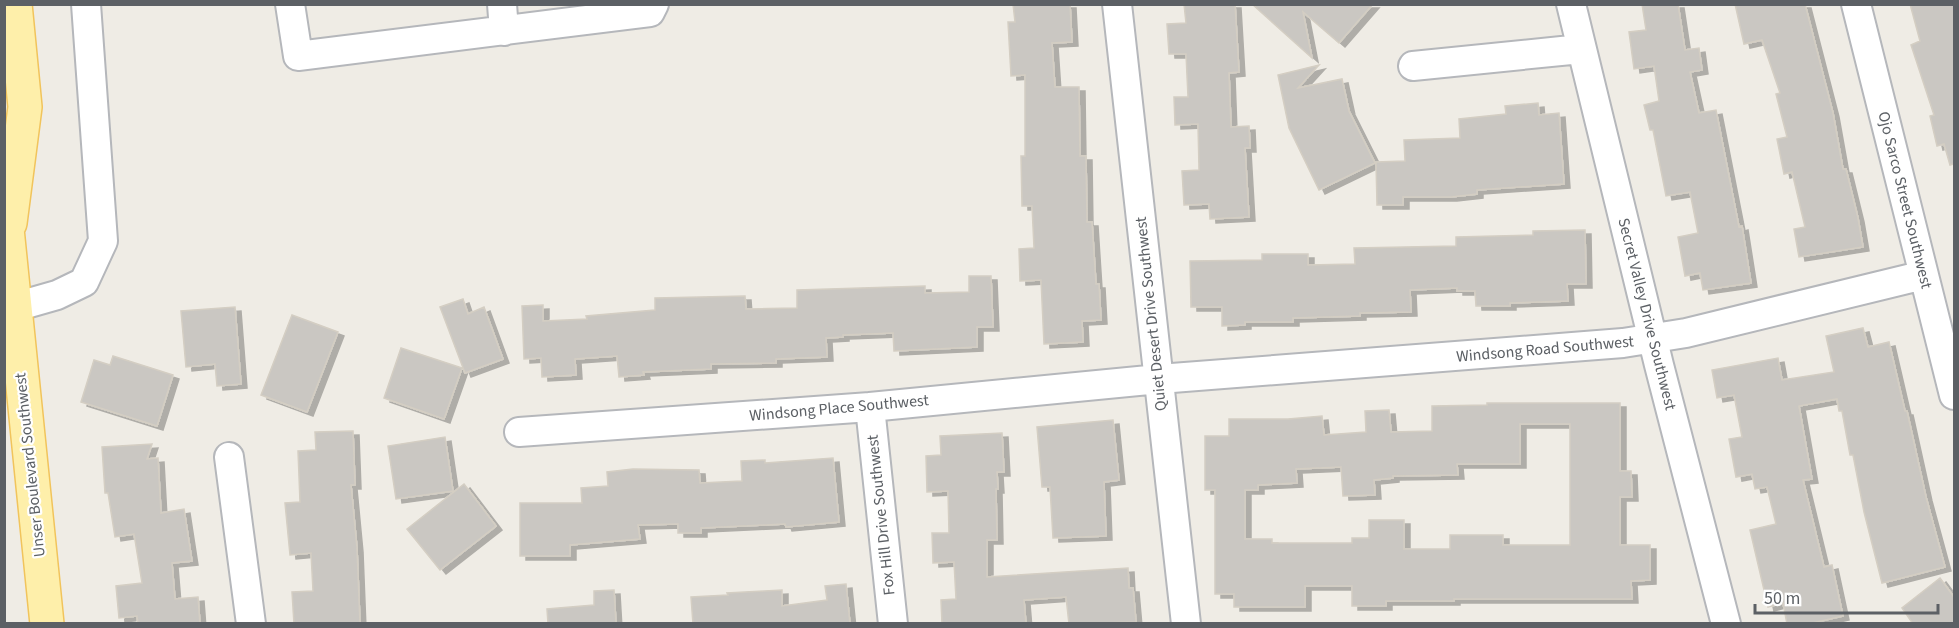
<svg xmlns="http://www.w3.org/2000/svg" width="1959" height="628" font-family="'Source Sans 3',sans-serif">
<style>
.building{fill:#cac7c2;stroke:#d4cec3;stroke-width:1.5;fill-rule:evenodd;filter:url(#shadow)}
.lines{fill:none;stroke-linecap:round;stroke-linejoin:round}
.minor-casing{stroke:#b5b7bb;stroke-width:32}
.major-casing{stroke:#f1c45c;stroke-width:36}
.minor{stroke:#fff;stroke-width:28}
.major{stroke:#feefaa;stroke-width:33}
.labels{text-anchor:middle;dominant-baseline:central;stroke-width:4.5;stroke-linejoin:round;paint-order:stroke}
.street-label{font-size:16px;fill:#5c6065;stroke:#fff}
</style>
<defs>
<filter id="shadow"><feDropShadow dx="6" dy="4" stdDeviation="0" flood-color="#0004"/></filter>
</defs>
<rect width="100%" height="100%" fill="#efece5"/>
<path class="building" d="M 1013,4 L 1070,4 L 1072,42 L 1052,43 L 1055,87 L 1079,87 L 1080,156 L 1086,156 L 1087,222 L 1092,222 L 1096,284 L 1099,284 L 1101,320 L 1082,321 L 1083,342 L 1044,344 L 1041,280 L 1020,281 L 1019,249 L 1034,248 L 1032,206 L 1022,206 L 1021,156 L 1025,156 L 1025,75 L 1011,76 L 1008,22 L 1015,22 Z
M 1184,4 L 1235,4 L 1239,72 L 1229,73 L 1231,127 L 1249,126 L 1250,148 L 1245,148 L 1249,217 L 1210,219 L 1209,204 L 1184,205 L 1182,171 L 1199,170 L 1198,124 L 1175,125 L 1174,97 L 1188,97 L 1186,54 L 1169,54 L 1167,24 L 1186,23 Z
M 1252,4 L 1373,4 L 1339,43 L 1303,12 L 1312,58 Z
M 1642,4 L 1678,4 L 1685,50 L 1699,48 L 1702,70 L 1690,72 L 1699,113 L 1716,110 L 1739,227 L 1742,226 L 1751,283 L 1703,290 L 1700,273 L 1685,276 L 1678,237 L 1698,233 L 1690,192 L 1666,196 L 1653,130 L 1650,130 L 1644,105 L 1659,101 L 1654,66 L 1634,69 L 1629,32 L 1646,30 Z
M 1735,4 L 1805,4 L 1833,113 L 1843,169 L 1846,169 L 1858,218 L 1863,247 L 1799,257 L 1794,229 L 1805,227 L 1792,172 L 1784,174 L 1777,139 L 1787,137 L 1776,94 L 1780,93 L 1762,40 L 1744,44 Z
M 1910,4 L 1954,4 L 1954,164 L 1950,165 L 1944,144 L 1937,146 L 1930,116 L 1934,115 L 1911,45 L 1920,41 Z
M 1319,65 L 1298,88 L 1342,79 L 1349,111 L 1375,163 L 1319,190 L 1289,128 L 1278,75 Z
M 1538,103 L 1539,115 L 1559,113 L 1564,184 L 1477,190 L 1477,194 L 1451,197 L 1403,197 L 1403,205 L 1377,205 L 1376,162 L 1405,161 L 1404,140 L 1460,138 L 1459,119 L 1506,114 L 1505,106 Z
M 1585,230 L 1586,284 L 1567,284 L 1568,301 L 1510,303 L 1510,306 L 1476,306 L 1475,291 L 1457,291 L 1457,288 L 1410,290 L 1411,312 L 1360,313 L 1360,316 L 1293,318 L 1293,322 L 1245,322 L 1245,325 L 1222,326 L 1222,307 L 1191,307 L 1190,261 L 1262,260 L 1262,254 L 1308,254 L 1308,265 L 1355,264 L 1354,248 L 1456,246 L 1456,237 L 1533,235 L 1533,231 Z
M 969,276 L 991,276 L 993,327 L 977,327 L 977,347 L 894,351 L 893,333 L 843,335 L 843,337 L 826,338 L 827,357 L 776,359 L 776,363 L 711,364 L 711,369 L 643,372 L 644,375 L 619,377 L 617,356 L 575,359 L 576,375 L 542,377 L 541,358 L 524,359 L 522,306 L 543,305 L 543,321 L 587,319 L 586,316 L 655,310 L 655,298 L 745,296 L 746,309 L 797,308 L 797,290 L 925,286 L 925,293 L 969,292 Z
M 463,299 L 468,314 L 484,307 L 503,359 L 465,373 L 440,307 Z
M 235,307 L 241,384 L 217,386 L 215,364 L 186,367 L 181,311 Z
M 292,315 L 338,332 L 307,412 L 261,395 Z
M 1863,328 L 1868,347 L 1889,342 L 1905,411 L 1907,411 L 1926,497 L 1945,567 L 1882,583 L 1864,512 L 1853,455 L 1850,455 L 1842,411 L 1839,411 L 1837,399 L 1799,406 L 1812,479 L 1803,480 L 1824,567 L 1832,565 L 1843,616 L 1808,624 L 1787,624 L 1783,603 L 1768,607 L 1750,530 L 1776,524 L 1767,487 L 1755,489 L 1752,474 L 1736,477 L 1729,439 L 1742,437 L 1734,395 L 1717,398 L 1712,370 L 1778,358 L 1782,380 L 1834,372 L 1826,336 Z
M 401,348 L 462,368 L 444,419 L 384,398 Z
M 113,356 L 173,375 L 157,426 L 81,402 L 94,360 L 110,365 Z
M 1487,403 L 1620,403 L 1620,471 L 1631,471 L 1632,497 L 1620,497 L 1620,545 L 1650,545 L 1650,580 L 1631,581 L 1632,599 L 1454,599 L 1454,601 L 1386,601 L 1386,606 L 1352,606 L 1352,586 L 1305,586 L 1305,607 L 1234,607 L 1234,594 L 1215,594 L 1215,490 L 1205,490 L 1205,436 L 1229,436 L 1229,419 L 1288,419 L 1322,416 L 1324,435 L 1366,432 L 1365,411 L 1389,410 L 1391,432 L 1432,431 L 1432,406 L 1487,405 ZM 1520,424 L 1570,424 L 1570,545 L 1503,545 L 1503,535 L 1450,535 L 1450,549 L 1404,549 L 1404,520 L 1369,520 L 1369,538 L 1352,538 L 1352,543 L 1272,543 L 1272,539 L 1245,539 L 1245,490 L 1258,490 L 1258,485 L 1297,483 L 1296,469 L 1341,467 L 1343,496 L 1375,495 L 1374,480 L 1393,478 L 1393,476 L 1458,475 L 1457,464 L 1520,464 Z
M 1113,420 L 1119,480 L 1104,482 L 1106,536 L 1053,538 L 1050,487 L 1042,487 L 1037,427 Z
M 353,431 L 355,485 L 351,485 L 357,548 L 360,624 L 294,624 L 292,592 L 313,591 L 311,553 L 290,555 L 285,503 L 300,502 L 298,451 L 316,450 L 315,432 Z
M 1002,433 L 1004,472 L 997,472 L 998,489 L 996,489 L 997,540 L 987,540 L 987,577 L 1128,568 L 1129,588 L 1133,588 L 1136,622 L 1069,624 L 1066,597 L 1024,600 L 1026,624 L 942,624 L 941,600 L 956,599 L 954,562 L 933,563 L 932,533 L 949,533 L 948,491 L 927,492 L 926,456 L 941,455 L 940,436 Z
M 445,437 L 453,491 L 396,499 L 388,446 Z
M 152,444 L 147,459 L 158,458 L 161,513 L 184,509 L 192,561 L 172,563 L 175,599 L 198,597 L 200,624 L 138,624 L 137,616 L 119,618 L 116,586 L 142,583 L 134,534 L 115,537 L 108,493 L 105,493 L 102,447 Z
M 833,458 L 839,522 L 786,527 L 785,524 L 701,528 L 701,533 L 678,533 L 678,524 L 638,525 L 640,539 L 570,545 L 570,556 L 520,556 L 520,503 L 582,503 L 581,488 L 608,486 L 607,472 L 633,469 L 699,470 L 700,483 L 742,481 L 741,461 L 765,460 L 765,463 Z
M 464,484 L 496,526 L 440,570 L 407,529 Z
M 1940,578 L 1954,597 L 1954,624 L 1913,624 L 1902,608 Z
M 846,584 L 850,624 L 693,624 L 691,597 L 728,595 L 727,593 L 782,590 L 782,606 L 827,600 L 825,586 Z
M 614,590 L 616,624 L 548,624 L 547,609 L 594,605 L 594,591 Z"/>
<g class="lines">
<defs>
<path id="minor" d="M 290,4 L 298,56 L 650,12 L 654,4
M 502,4 L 504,31
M 1117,4 L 1186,624
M 1571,4 L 1659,365 L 1726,624
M 1856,4 L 1954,395
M 1413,66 L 1581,49
M 15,307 L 57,295 L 84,282 L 103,241 L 86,4
M 870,407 L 893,624
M 519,432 L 870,407 L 1159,379 L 1623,343 L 1686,333 L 1924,275
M 229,457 L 251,624"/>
<path id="major" d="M 4,199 L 47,624
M 10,223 L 25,107 L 15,4"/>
</defs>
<use href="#minor" class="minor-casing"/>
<use href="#major" class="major-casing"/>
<use href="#minor" class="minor"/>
<use href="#major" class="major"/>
</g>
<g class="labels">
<g class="street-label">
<text transform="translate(1905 200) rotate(76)">Ojo Sarco Street Southwest</text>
<text transform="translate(1151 314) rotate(-96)">Quiet Desert Drive Southwest</text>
<text transform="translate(1647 314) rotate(76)">Secret Valley Drive Southwest</text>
<text transform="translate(1545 349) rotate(-5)">Windsong Road Southwest</text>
<text transform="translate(839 408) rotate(-5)">Windsong Place Southwest</text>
<text transform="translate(30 465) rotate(-96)">Unser Boulevard Southwest</text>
<text transform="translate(881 515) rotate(-96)">Fox Hill Drive Southwest</text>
</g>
</g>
<rect width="1959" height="628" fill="none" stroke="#5c6065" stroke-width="12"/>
<path d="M1755 604v9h183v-9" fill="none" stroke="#5c6065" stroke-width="3"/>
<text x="1764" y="604" font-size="18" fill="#5c6065" stroke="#ffffff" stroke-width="4.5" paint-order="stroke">50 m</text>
</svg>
